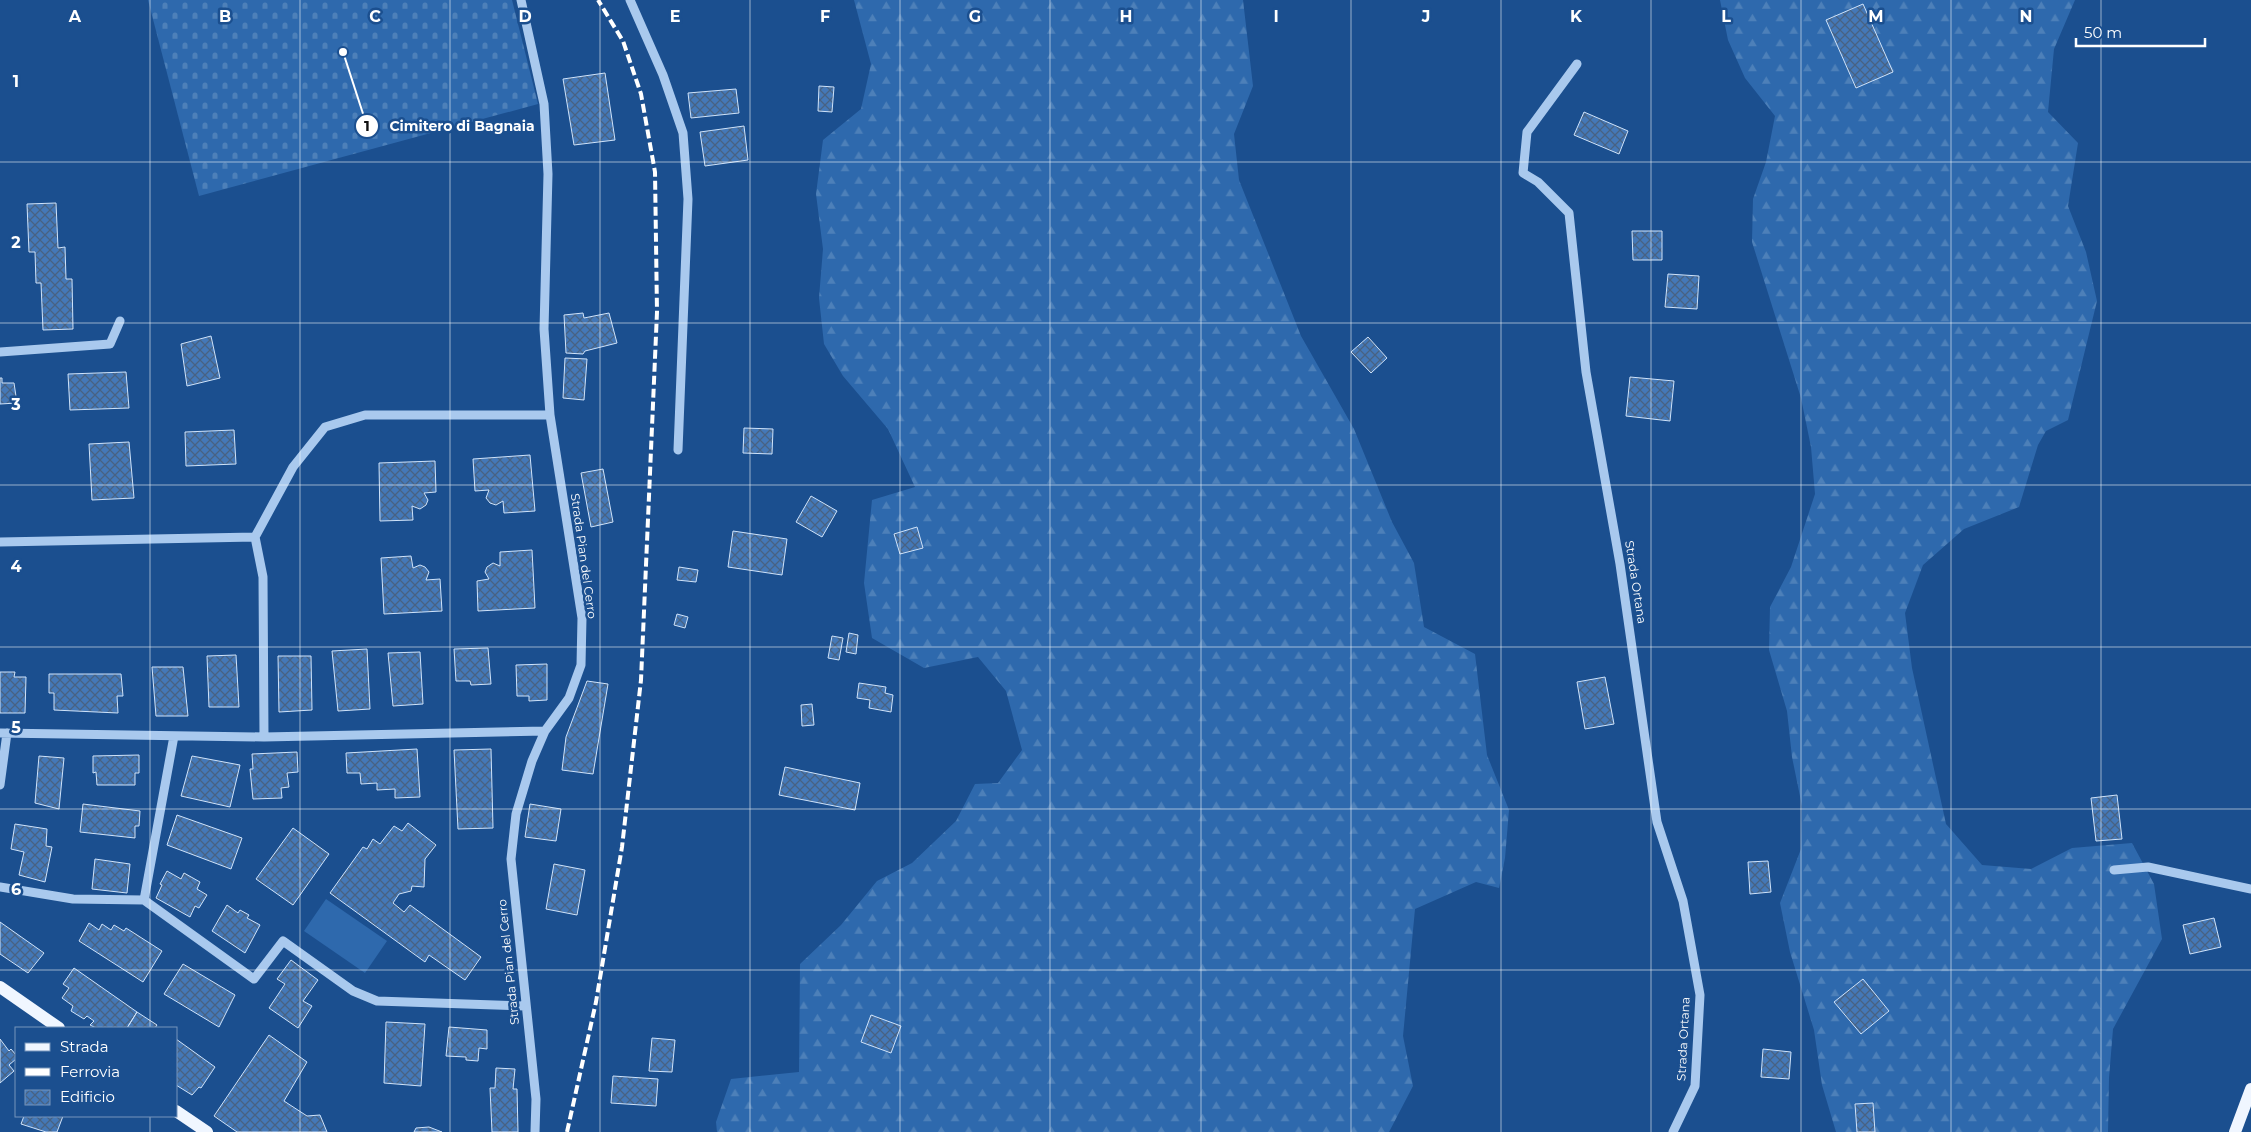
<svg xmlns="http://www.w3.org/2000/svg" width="2251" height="1132" font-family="Montserrat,sans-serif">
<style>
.forest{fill:url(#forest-firs)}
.cemetery{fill:url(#cemetery-stones)}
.garden{fill:#2e69ad}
.building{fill:url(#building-cross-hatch);stroke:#cfe3fa}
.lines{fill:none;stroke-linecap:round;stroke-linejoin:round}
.minor{stroke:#a9c9ee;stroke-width:9}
.major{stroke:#f0f6ff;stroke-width:12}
.rail{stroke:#fff;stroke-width:4;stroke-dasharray:9 4;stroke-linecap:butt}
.grid{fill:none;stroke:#fff;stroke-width:1;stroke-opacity:0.55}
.labels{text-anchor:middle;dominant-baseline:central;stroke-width:5;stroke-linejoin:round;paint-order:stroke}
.street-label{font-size:12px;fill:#fff;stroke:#1b4f8f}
.grid-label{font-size:16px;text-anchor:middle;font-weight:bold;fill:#fff;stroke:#1b4f8f;stroke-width:5;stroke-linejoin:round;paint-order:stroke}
.leader{fill:none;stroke:#fff;stroke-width:2}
.callout-dot{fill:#fff;stroke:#1b4f8f;stroke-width:2}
.mark-label{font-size:15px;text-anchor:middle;font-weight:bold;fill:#111}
.callout-label{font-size:14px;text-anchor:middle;font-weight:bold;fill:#fff;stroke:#1b4f8f;stroke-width:5;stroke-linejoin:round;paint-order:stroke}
</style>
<defs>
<pattern id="forest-firs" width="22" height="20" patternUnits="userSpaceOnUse" patternTransform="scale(1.25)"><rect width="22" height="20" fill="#2e69ad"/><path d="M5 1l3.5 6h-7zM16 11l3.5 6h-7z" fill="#4d80b9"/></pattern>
<pattern id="cemetery-stones" width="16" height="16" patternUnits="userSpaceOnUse" patternTransform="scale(1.25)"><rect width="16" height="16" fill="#2e69ad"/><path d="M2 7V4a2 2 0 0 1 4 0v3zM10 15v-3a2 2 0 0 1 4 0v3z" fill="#4d80b9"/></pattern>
<pattern id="building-cross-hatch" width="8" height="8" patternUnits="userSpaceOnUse" patternTransform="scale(1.25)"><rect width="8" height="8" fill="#4478b7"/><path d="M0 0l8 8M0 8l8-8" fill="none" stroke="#486282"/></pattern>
</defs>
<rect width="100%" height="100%" fill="#1b4f8f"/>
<path class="forest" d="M 854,0 L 1243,0 L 1253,86 L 1234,134 L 1239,180 L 1301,336 L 1354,429 L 1392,522 L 1414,563 L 1424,627 L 1475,654 L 1487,755 L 1509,810 L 1505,858 L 1499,888 L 1476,882 L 1415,909 L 1403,1036 L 1413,1086 L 1389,1132 L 717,1132 L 716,1122 L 731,1079 L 799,1072 L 800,964 L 841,925 L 877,881 L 912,863 L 956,821 L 975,784 L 998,783 L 1022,750 L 1006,691 L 978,657 L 924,668 L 872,638 L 864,583 L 872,500 L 915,487 L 888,429 L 843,376 L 824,344 L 819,298 L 823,249 L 816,194 L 823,140 L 861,109 L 871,64 Z
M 1720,0 L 2075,0 L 2054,49 L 2048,112 L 2078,143 L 2068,206 L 2086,252 L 2097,301 L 2068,420 L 2046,431 L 2038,445 L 2019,507 L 1964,529 L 1923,565 L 1905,613 L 1912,668 L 1946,824 L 1982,865 L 2031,869 L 2072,848 L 2132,843 L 2154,884 L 2162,939 L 2113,1029 L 2109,1078 L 2108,1132 L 1836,1132 L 1822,1085 L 1814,1030 L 1790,952 L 1780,903 L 1801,849 L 1802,806 L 1792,757 L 1787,711 L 1769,650 L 1770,607 L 1791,567 L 1815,494 L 1811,447 L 1801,398 L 1752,242 L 1753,199 L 1766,162 L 1775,116 L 1745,78 L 1728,40 Z"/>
<path class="cemetery" d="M 148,0 L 512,0 L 538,104 L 199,196 Z"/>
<path class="garden" d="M 326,899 L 387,941 L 365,973 L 304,931 Z"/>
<path class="building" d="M 1863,4 L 1893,72 L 1856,88 L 1826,20 Z
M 605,73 L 615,140 L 574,145 L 563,79 Z
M 819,86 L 834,87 L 832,112 L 818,111 Z
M 736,89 L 739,113 L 691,118 L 688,93 Z
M 1584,112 L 1628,131 L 1619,154 L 1574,135 Z
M 744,126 L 748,160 L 705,166 L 700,132 Z
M 56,203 L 58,248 L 65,247 L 66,279 L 72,279 L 73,329 L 43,330 L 41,283 L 36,283 L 35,252 L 29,252 L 27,204 Z
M 1632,231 L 1662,231 L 1662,260 L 1633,260 Z
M 1668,274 L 1699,276 L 1697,309 L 1665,307 Z
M 583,313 L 584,318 L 609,313 L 617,343 L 585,351 L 583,354 L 566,353 L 564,315 Z
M 211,336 L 220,378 L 187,386 L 181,344 Z
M 1368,337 L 1387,358 L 1371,373 L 1351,352 Z
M 565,358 L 587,359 L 584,400 L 563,398 Z
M 126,372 L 129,408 L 70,410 L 68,374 Z
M 1630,377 L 1674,381 L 1670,421 L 1626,416 Z
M 0,378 L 2,378 L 2,383 L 14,383 L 17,403 L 0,404 Z
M 744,428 L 773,429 L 772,454 L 743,453 Z
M 234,430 L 236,464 L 186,466 L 185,432 Z
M 129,442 L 134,498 L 92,500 L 89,444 Z
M 530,455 L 535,511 L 504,513 L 503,501 L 496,505 L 490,503 L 486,498 L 489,490 L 475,491 L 473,459 Z
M 435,461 L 436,492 L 424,493 L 428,500 L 426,505 L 420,509 L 412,506 L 413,520 L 380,521 L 379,463 Z
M 603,469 L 613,522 L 591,527 L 581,473 Z
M 811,496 L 837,511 L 822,537 L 796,522 Z
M 917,527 L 923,548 L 900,554 L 894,534 Z
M 733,531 L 787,539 L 782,575 L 728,567 Z
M 532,550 L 535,608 L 478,611 L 477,581 L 489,579 L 485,572 L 487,567 L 493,563 L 500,566 L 500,552 Z
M 411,556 L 413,568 L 420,565 L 425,567 L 429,572 L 426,580 L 440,579 L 442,611 L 384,614 L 381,558 Z
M 679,567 L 698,570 L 696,582 L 677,580 Z
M 677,614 L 688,617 L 685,628 L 674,625 Z
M 849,633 L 858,635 L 856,654 L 846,652 Z
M 832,636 L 843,638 L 839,660 L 828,658 Z
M 488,648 L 491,684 L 471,685 L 470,681 L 456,681 L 454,649 Z
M 367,649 L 370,709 L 338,711 L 332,651 Z
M 420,652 L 423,704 L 393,706 L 388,653 Z
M 236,655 L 239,707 L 209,707 L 207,656 Z
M 278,656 L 311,656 L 312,710 L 279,712 Z
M 547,664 L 547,700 L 529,701 L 529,696 L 517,696 L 516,665 Z
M 152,667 L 183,667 L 188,716 L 156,716 Z
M 0,672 L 15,672 L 14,677 L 26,677 L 25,713 L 0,713 Z
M 49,674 L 121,674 L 123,696 L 117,696 L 118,713 L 54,710 L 54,693 L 49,693 Z
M 1605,677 L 1614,724 L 1585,729 L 1577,682 Z
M 587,681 L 608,684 L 593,774 L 562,770 L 566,737 Z
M 859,683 L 886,687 L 885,693 L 893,695 L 891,712 L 869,708 L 870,700 L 857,698 Z
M 812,704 L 814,725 L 802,726 L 801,705 Z
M 417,749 L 420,797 L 395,798 L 395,789 L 377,790 L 377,783 L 361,784 L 360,773 L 347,773 L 346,753 Z
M 491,749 L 493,828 L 458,829 L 454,750 Z
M 297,752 L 298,772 L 287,773 L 289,787 L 281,788 L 282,798 L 253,799 L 250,769 L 253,769 L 252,754 Z
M 139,755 L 139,773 L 135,773 L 135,785 L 97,785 L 96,772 L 93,773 L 93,756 Z
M 39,756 L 64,758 L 59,809 L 35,803 Z
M 192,756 L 240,765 L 230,807 L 181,796 Z
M 785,767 L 860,783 L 855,810 L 779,795 Z
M 2117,795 L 2122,839 L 2096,841 L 2091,798 Z
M 83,804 L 140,811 L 139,826 L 135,826 L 135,838 L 80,832 Z
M 530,804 L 561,809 L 556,841 L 525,837 Z
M 177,815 L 242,838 L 231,869 L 167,845 Z
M 408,823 L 436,845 L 425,859 L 424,887 L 412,886 L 411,891 L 399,894 L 393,903 L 404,912 L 410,905 L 481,957 L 465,980 L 429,955 L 425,962 L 330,893 L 363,847 L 367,849 L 373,839 L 380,844 L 394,826 L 402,831 Z
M 15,824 L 47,829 L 46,846 L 52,847 L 45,882 L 19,875 L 24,852 L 11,849 Z
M 293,828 L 329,854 L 293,905 L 256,879 Z
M 95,859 L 130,864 L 127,893 L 92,889 Z
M 1768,861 L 1771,892 L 1750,894 L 1748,862 Z
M 554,864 L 585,870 L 577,915 L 546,909 Z
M 167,871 L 181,879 L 184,873 L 200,882 L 197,889 L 207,895 L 199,908 L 195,906 L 190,917 L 156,898 L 162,885 L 160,884 Z
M 227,905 L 238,913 L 240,910 L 249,915 L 247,918 L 260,925 L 245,953 L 212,931 Z
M 2214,918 L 2221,947 L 2190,954 L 2183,925 Z
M 0,922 L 44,953 L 28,973 L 0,954 Z
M 89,923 L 99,930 L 102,924 L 111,930 L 114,925 L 124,931 L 126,928 L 162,951 L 143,982 L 79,941 Z
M 291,960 L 318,980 L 303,1001 L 312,1006 L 298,1028 L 269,1008 L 285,984 L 277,979 Z
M 183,964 L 235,995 L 219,1027 L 164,994 Z
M 74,968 L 137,1012 L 127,1028 L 96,1028 L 90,1025 L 94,1021 L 87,1016 L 84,1019 L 71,1011 L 73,1006 L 62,998 L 69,988 L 63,984 Z
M 1863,979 L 1889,1011 L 1861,1034 L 1834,1002 Z
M 137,1012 L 157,1025 L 155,1028 L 127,1028 Z
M 871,1015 L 901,1026 L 891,1053 L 861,1042 Z
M 386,1022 L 425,1024 L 421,1086 L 384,1083 Z
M 449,1027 L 487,1030 L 487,1049 L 479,1048 L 478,1061 L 466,1060 L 466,1057 L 446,1056 Z
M 269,1035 L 307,1062 L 284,1101 L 307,1116 L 320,1115 L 327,1132 L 237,1132 L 214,1116 Z
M 652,1038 L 675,1040 L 672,1072 L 649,1071 Z
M 0,1039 L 9,1051 L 11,1049 L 16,1055 L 16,1059 L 9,1065 L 14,1071 L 0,1083 Z
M 176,1039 L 215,1067 L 201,1088 L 199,1087 L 192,1095 L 176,1085 Z
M 1763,1049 L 1791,1052 L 1789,1079 L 1761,1077 Z
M 496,1068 L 515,1069 L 513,1089 L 517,1089 L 518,1132 L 492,1132 L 490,1088 L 495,1088 Z
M 613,1076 L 658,1079 L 656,1106 L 611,1103 Z
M 1873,1103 L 1875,1132 L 1857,1132 L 1855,1104 Z
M 24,1116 L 63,1116 L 57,1132 L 46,1132 L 21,1124 Z
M 429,1127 L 442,1132 L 414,1132 L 416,1128 Z"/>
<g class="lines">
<path class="minor" d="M 521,0 L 544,104 L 548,174 L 544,329 L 550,415 L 582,618 L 581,665 L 569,698 L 545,731 L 532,761 L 516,814 L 511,859 L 536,1099 L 535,1132
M 630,0 L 663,75 L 683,133 L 688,199 L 678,450
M 1577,64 L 1527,132 L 1523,173 L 1538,182 L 1569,213 L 1586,372 L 1620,564 L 1657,822 L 1683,901 L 1700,995 L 1695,1086 L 1673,1132
M 0,352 L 110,344 L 120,321
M 0,542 L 255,537
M 0,733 L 264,737 L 545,731
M 264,737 L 263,577 L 255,537 L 293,467 L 325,427 L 365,415 L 550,415
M 0,785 L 7,733
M 2114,870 L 2148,867 L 2251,889
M 0,887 L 73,899 L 144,900 L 254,979 L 283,941 L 353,991 L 377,1001 L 525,1006
M 144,900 L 174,736"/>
<path class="major" d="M 0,987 L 59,1028
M 176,1111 L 207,1132
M 2235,1132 L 2251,1089"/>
<path class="rail" d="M 567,1132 L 596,1002 L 622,847 L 641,680 L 657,312 L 655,172 L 641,94 L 623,41 L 598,0"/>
</g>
<path class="grid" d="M 150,0 L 150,1028M 300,0 L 300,1132M 450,0 L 450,1132M 600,0 L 600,1132M 750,0 L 750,1132M 900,0 L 900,1132M 1050,0 L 1050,1132M 1201,0 L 1201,1132M 1351,0 L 1351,1132M 1501,0 L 1501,1132M 1651,0 L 1651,1132M 1801,0 L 1801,1132M 1951,0 L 1951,1132M 2101,0 L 2101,1132M 0,162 L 2251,162M 0,323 L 2251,323M 0,485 L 2251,485M 0,647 L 2251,647M 0,809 L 2251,809M 0,970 L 2251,970M 150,1116 L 150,1132"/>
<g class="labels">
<g class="street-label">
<text transform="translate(584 556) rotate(82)">Strada Pian del Cerro</text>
<text transform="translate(1636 582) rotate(81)">Strada Ortana</text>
<text transform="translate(508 962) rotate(-96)">Strada Pian del Cerro</text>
<text transform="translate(1683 1039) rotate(-87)">Strada Ortana</text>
</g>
</g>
<g class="grid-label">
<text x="75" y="22">A</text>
<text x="225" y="22">B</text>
<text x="375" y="22">C</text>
<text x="525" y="22">D</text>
<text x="675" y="22">E</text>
<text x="825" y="22">F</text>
<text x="975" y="22">G</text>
<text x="1126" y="22">H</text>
<text x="1276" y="22">I</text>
<text x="1426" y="22">J</text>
<text x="1576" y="22">K</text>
<text x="1726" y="22">L</text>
<text x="1876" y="22">M</text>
<text x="2026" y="22">N</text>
<text x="16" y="87">1</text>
<text x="16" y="248">2</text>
<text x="16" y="410">3</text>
<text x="16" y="572">4</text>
<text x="16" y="733">5</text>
<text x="16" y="895">6</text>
</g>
<path class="leader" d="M343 52L367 126"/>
<g class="callout-dot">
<circle cx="343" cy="52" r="5"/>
<circle cx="367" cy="126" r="12"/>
</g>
<g class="mark-label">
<text x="367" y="131">1</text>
</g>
<g class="callout-label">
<text x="462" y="131">Cimitero di Bagnaia</text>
</g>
<rect x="15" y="1027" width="162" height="90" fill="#1b4f8f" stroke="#7695bc"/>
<rect x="25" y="1043" width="25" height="8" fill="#f0f6ff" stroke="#7695bc"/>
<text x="60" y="1052" font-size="15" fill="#ffffff">Strada</text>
<rect x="25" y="1068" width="25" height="8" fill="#ffffff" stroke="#7695bc"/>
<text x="60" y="1077" font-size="15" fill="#ffffff">Ferrovia</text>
<rect x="25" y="1090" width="25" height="15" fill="url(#building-cross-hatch)" stroke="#7695bc"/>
<text x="60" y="1102" font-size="15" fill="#ffffff">Edificio</text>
<path d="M2076 38v8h129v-8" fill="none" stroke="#ffffff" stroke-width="2.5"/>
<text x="2084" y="38" font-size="15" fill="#ffffff" stroke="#1b4f8f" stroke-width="4" paint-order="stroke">50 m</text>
</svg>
